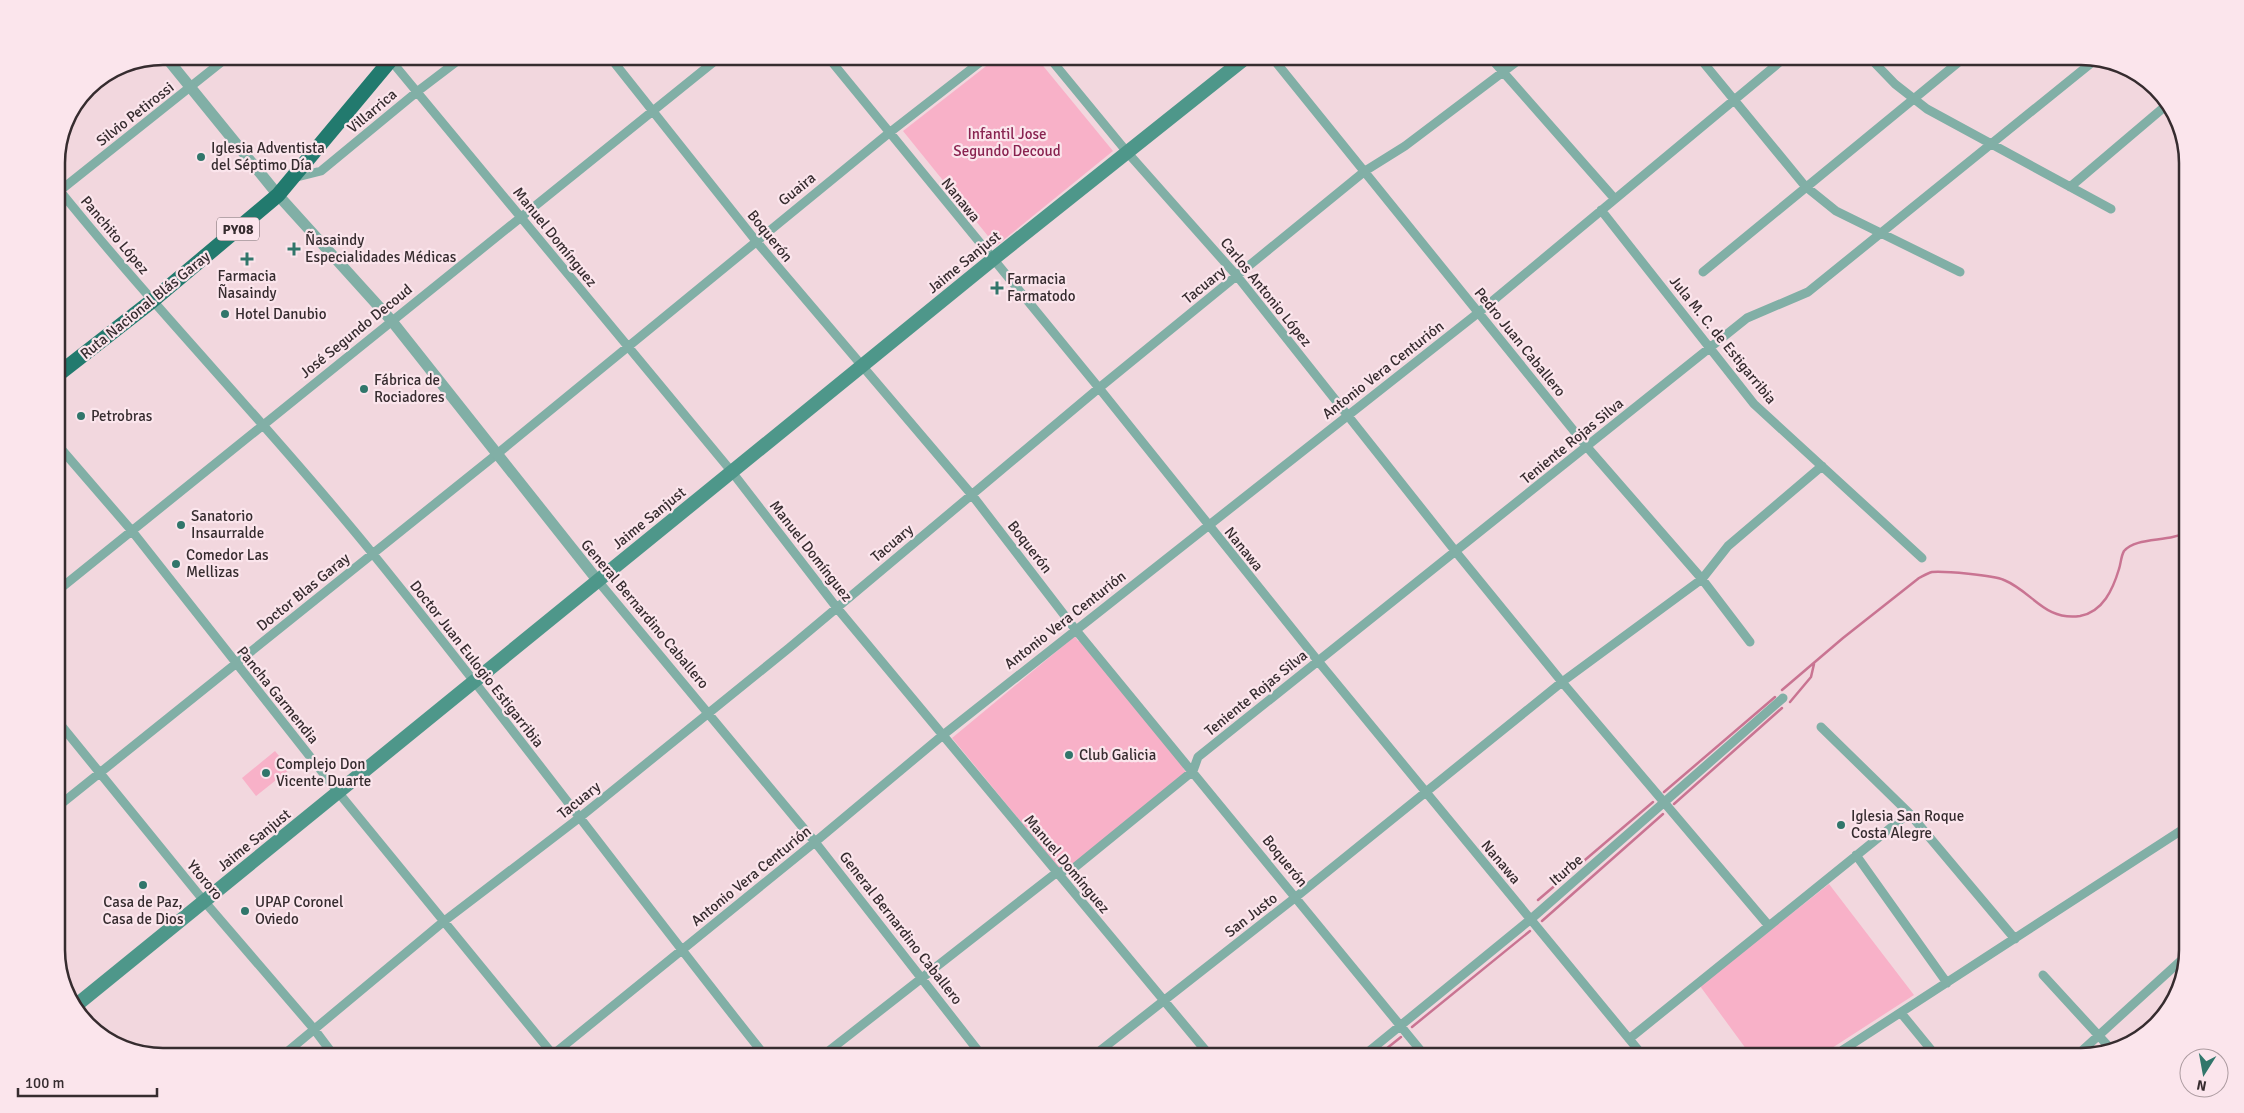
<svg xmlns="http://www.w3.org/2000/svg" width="2244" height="1113" font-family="Signika,sans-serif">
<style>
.green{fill:#f8b1c8}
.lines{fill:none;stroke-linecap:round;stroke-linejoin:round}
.stream{stroke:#c97492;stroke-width:2.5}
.minor{stroke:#81afa6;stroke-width:9}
.tertiary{stroke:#81afa6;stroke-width:11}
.secondary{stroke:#4e978a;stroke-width:14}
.trunk{stroke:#227a6e;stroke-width:15}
.poi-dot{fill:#31766b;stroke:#fbe5ec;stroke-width:2}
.labels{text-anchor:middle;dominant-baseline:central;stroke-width:4.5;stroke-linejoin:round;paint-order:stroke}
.shield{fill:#fbe5ec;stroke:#716468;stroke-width:1}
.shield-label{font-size:14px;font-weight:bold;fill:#362c2f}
.street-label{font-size:15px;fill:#362c2f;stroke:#fbe5ec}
.park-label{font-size:15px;fill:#892350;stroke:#fbe5ec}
.poi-label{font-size:15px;fill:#362c2f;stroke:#fbe5ec;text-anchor:start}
.rim{fill:none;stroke:#362c2f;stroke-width:2.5}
</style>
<rect width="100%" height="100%" fill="#f2d7de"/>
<path class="green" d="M 999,56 L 1035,56 L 1113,151 L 996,246 L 903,131 Z
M 1075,636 L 1078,641 L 1080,640 L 1184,767 L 1183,768 L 1186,772 L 1072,865 L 1059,868 L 952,738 Z
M 275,751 L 290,769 L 256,796 L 242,778 Z
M 1829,884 L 1914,995 L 1818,1057 L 1752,1057 L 1700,986 Z"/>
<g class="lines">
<path class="stream" d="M 1782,690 L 1843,638 L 1919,578 C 1923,576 1928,573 1932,572 C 1944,571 1993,575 2004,580 C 2033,592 2044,621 2080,616 C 2103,612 2113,589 2119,569 C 2121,563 2121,556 2124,551 C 2137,536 2170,543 2188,531
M 1790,702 L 1811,677 L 1814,664
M 1664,792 L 1775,697
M 1674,804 L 1782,708
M 1538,900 L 1653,802
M 1542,921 L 1663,814
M 1412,1027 L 1530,931
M 1376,1057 L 1401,1037"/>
<path class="minor" d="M 609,56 L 756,241 L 972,495 L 1075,629 L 1426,1057
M 827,56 L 1099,388 L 1318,661 L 1644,1057
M 1048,56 L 1127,152 L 1237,276 L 1456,552 L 1562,682 L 1769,926
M 1271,56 L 1587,447 L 1702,579 L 1750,642
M 1489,56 L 1614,198
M 1698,56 L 1805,186 L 1836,211 L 1960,272
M 1868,56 L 1895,84 L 1927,109 L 2111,209
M 388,57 L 732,472 L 837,608 L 1211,1057
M 293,178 L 321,171 L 418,91 L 464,56
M 56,186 C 158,313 271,428 373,554 C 507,719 633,890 766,1057
M 2070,187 L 2169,103
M 57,193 L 229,56
M 1601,210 L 1754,404 L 1922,558
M 1703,272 L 1966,56
M 56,443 L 132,531 L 338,792 L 555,1057
M 598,581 L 815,842 L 983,1057
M 56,592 L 721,56
M 56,719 L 204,901 L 314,1029 L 335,1057
M 1821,727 L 1909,813 L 2015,939
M 56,808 L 497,454 L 889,133 L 988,56
M 1856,855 L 1947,983
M 2043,975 L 2110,1048
M 1901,1013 L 1937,1057
M 1629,1039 L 1909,813
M 281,1057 L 443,922 L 579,818 L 789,648 L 1099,388 L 1365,171 L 1405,146 L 1524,56
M 550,1057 L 815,842 L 943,735 L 1478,313 L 1787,56
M 821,1057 L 1056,873 L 1074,868 L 1193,771 L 1198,757 L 1747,318 L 1808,292 L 2095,60
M 1092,1057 L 1296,897 L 1562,682 L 1702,579 L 1728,546 L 1822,466
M 1362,1057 L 1531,919 L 1783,698
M 1832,1057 L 2188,826
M 2075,1057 L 2187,955"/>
<path class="tertiary" d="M 165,56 L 278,195 L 391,320 L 598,581"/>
<path class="secondary" d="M 74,1007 L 992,260 L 1248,56"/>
<path class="trunk" d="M 56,376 L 152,301 L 278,195 L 394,56"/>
</g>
<g class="poi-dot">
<circle cx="201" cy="157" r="5"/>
<path d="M291.5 241.5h5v5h5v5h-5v5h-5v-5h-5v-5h5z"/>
<path d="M244.5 251.5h5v5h5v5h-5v5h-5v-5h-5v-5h5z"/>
<path d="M994.5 280.5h5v5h5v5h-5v5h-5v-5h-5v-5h5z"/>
<circle cx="225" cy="314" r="5"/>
<circle cx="364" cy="389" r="5"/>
<circle cx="81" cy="416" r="5"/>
<circle cx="181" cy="525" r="5"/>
<circle cx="176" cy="564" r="5"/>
<circle cx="1069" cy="755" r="5"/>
<circle cx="266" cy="773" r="5"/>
<circle cx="1841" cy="825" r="5"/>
<circle cx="143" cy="885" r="5"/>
<circle cx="245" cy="911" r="5"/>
</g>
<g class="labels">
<rect class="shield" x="217" y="217.5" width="42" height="23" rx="4"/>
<g class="shield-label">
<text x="238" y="229">PY08</text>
</g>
<g class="street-label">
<text transform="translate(372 111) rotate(-40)">Villarrica</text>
<text transform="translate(135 114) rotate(-38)">Silvio Petirossi</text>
<text transform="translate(797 189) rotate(-39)">Guaira</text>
<text transform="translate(961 200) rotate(51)">Nanawa</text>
<text transform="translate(115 235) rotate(50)">Panchito López</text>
<text transform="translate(770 236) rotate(51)">Boquerón</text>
<text transform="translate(555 237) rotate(51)">Manuel Domínguez</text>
<text transform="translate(964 262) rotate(-39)">Jaime Sanjust</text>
<text transform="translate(1204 285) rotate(-39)">Tacuary</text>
<text transform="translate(1266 292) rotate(51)">Carlos Antonio López</text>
<text transform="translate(145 305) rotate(-39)">Ruta Nacional Blás Garay</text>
<text transform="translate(356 331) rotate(-39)">José Segundo Decoud</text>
<text transform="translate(1723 340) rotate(51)">Jula M. C. de Estigarribia</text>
<text transform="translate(1520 342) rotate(51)">Pedro Juan Caballero</text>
<text transform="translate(1383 370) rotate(-38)">Antonio Vera Centurión</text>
<text transform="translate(1572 441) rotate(-39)">Teniente Rojas Silva</text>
<text transform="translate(649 518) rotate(-39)">Jaime Sanjust</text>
<text transform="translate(892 543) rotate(-40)">Tacuary</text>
<text transform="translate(1030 547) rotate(52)">Boquerón</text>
<text transform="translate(1244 549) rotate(51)">Nanawa</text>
<text transform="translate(811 551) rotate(52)">Manuel Domínguez</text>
<text transform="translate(303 592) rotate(-39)">Doctor Blas Garay</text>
<text transform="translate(645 614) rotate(50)">General Bernardino Caballero</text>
<text transform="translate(1065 620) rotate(-38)">Antonio Vera Centurión</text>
<text transform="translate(477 664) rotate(52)">Doctor Juan Eulogio Estigarribia</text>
<text transform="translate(1256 693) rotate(-39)">Teniente Rojas Silva</text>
<text transform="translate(278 695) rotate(51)">Pancha Garmendia</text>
<text transform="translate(579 800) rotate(-39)">Tacuary</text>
<text transform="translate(254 840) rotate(-39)">Jaime Sanjust</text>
<text transform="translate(1285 861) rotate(51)">Boquerón</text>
<text transform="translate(1501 862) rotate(50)">Nanawa</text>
<text transform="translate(1067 864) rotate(50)">Manuel Domínguez</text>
<text transform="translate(1566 870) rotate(-41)">Iturbe</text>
<text transform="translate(751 876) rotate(-39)">Antonio Vera Centurión</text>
<text transform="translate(205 880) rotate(50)">Ytororo</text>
<text transform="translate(1251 915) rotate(-38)">San Justo</text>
<text transform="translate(901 928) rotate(52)">General Bernardino Caballero</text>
</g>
<g class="park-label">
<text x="1007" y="134">Infantil Jose<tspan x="1007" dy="17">Segundo Decoud</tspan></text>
</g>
<g class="poi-label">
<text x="211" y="148">Iglesia Adventista<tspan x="211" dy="17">del Séptimo Día</tspan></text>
<text x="305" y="240">Ñasaindy<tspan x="305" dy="17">Especialidades Médicas</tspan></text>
<text x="247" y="276" text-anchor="middle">Farmacia<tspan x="247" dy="17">Ñasaindy</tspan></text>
<text x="1007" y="279">Farmacia<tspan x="1007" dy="17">Farmatodo</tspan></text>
<text x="235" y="314">Hotel Danubio</text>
<text x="374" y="380">Fábrica de<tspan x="374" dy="17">Rociadores</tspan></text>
<text x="91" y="416">Petrobras</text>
<text x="191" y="516">Sanatorio<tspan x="191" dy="17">Insaurralde</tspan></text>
<text x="186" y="555">Comedor Las<tspan x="186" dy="17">Mellizas</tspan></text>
<text x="1079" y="755">Club Galicia</text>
<text x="276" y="764">Complejo Don<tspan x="276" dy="17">Vicente Duarte</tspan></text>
<text x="1851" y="816">Iglesia San Roque<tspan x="1851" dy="17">Costa Alegre</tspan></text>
<text x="143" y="902" text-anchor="middle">Casa de Paz,<tspan x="143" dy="17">Casa de Dios</tspan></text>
<text x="255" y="902">UPAP Coronel<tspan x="255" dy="17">Oviedo</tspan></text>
</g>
</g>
<path d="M0 0H2244V1113H0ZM163 65H2081A98 98 0 0 1 2179 163V950A98 98 0 0 1 2081 1048H163A98 98 0 0 1 65 950V163A98 98 0 0 1 163 65Z" fill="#fbe5ec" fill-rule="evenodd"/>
<path class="rim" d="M163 65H2081A98 98 0 0 1 2179 163V950A98 98 0 0 1 2081 1048H163A98 98 0 0 1 65 950V163A98 98 0 0 1 163 65Z"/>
<g transform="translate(2204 1073) rotate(191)"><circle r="24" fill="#fbe5ec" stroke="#ac9ba0"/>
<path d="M0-4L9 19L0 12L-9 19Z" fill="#31766b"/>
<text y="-8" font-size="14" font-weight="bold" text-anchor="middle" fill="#362c2f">N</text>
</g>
<path d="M18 1088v8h139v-8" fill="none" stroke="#362c2f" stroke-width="2.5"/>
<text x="25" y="1088" font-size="15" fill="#362c2f" stroke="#fbe5ec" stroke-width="4" paint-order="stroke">100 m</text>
</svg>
